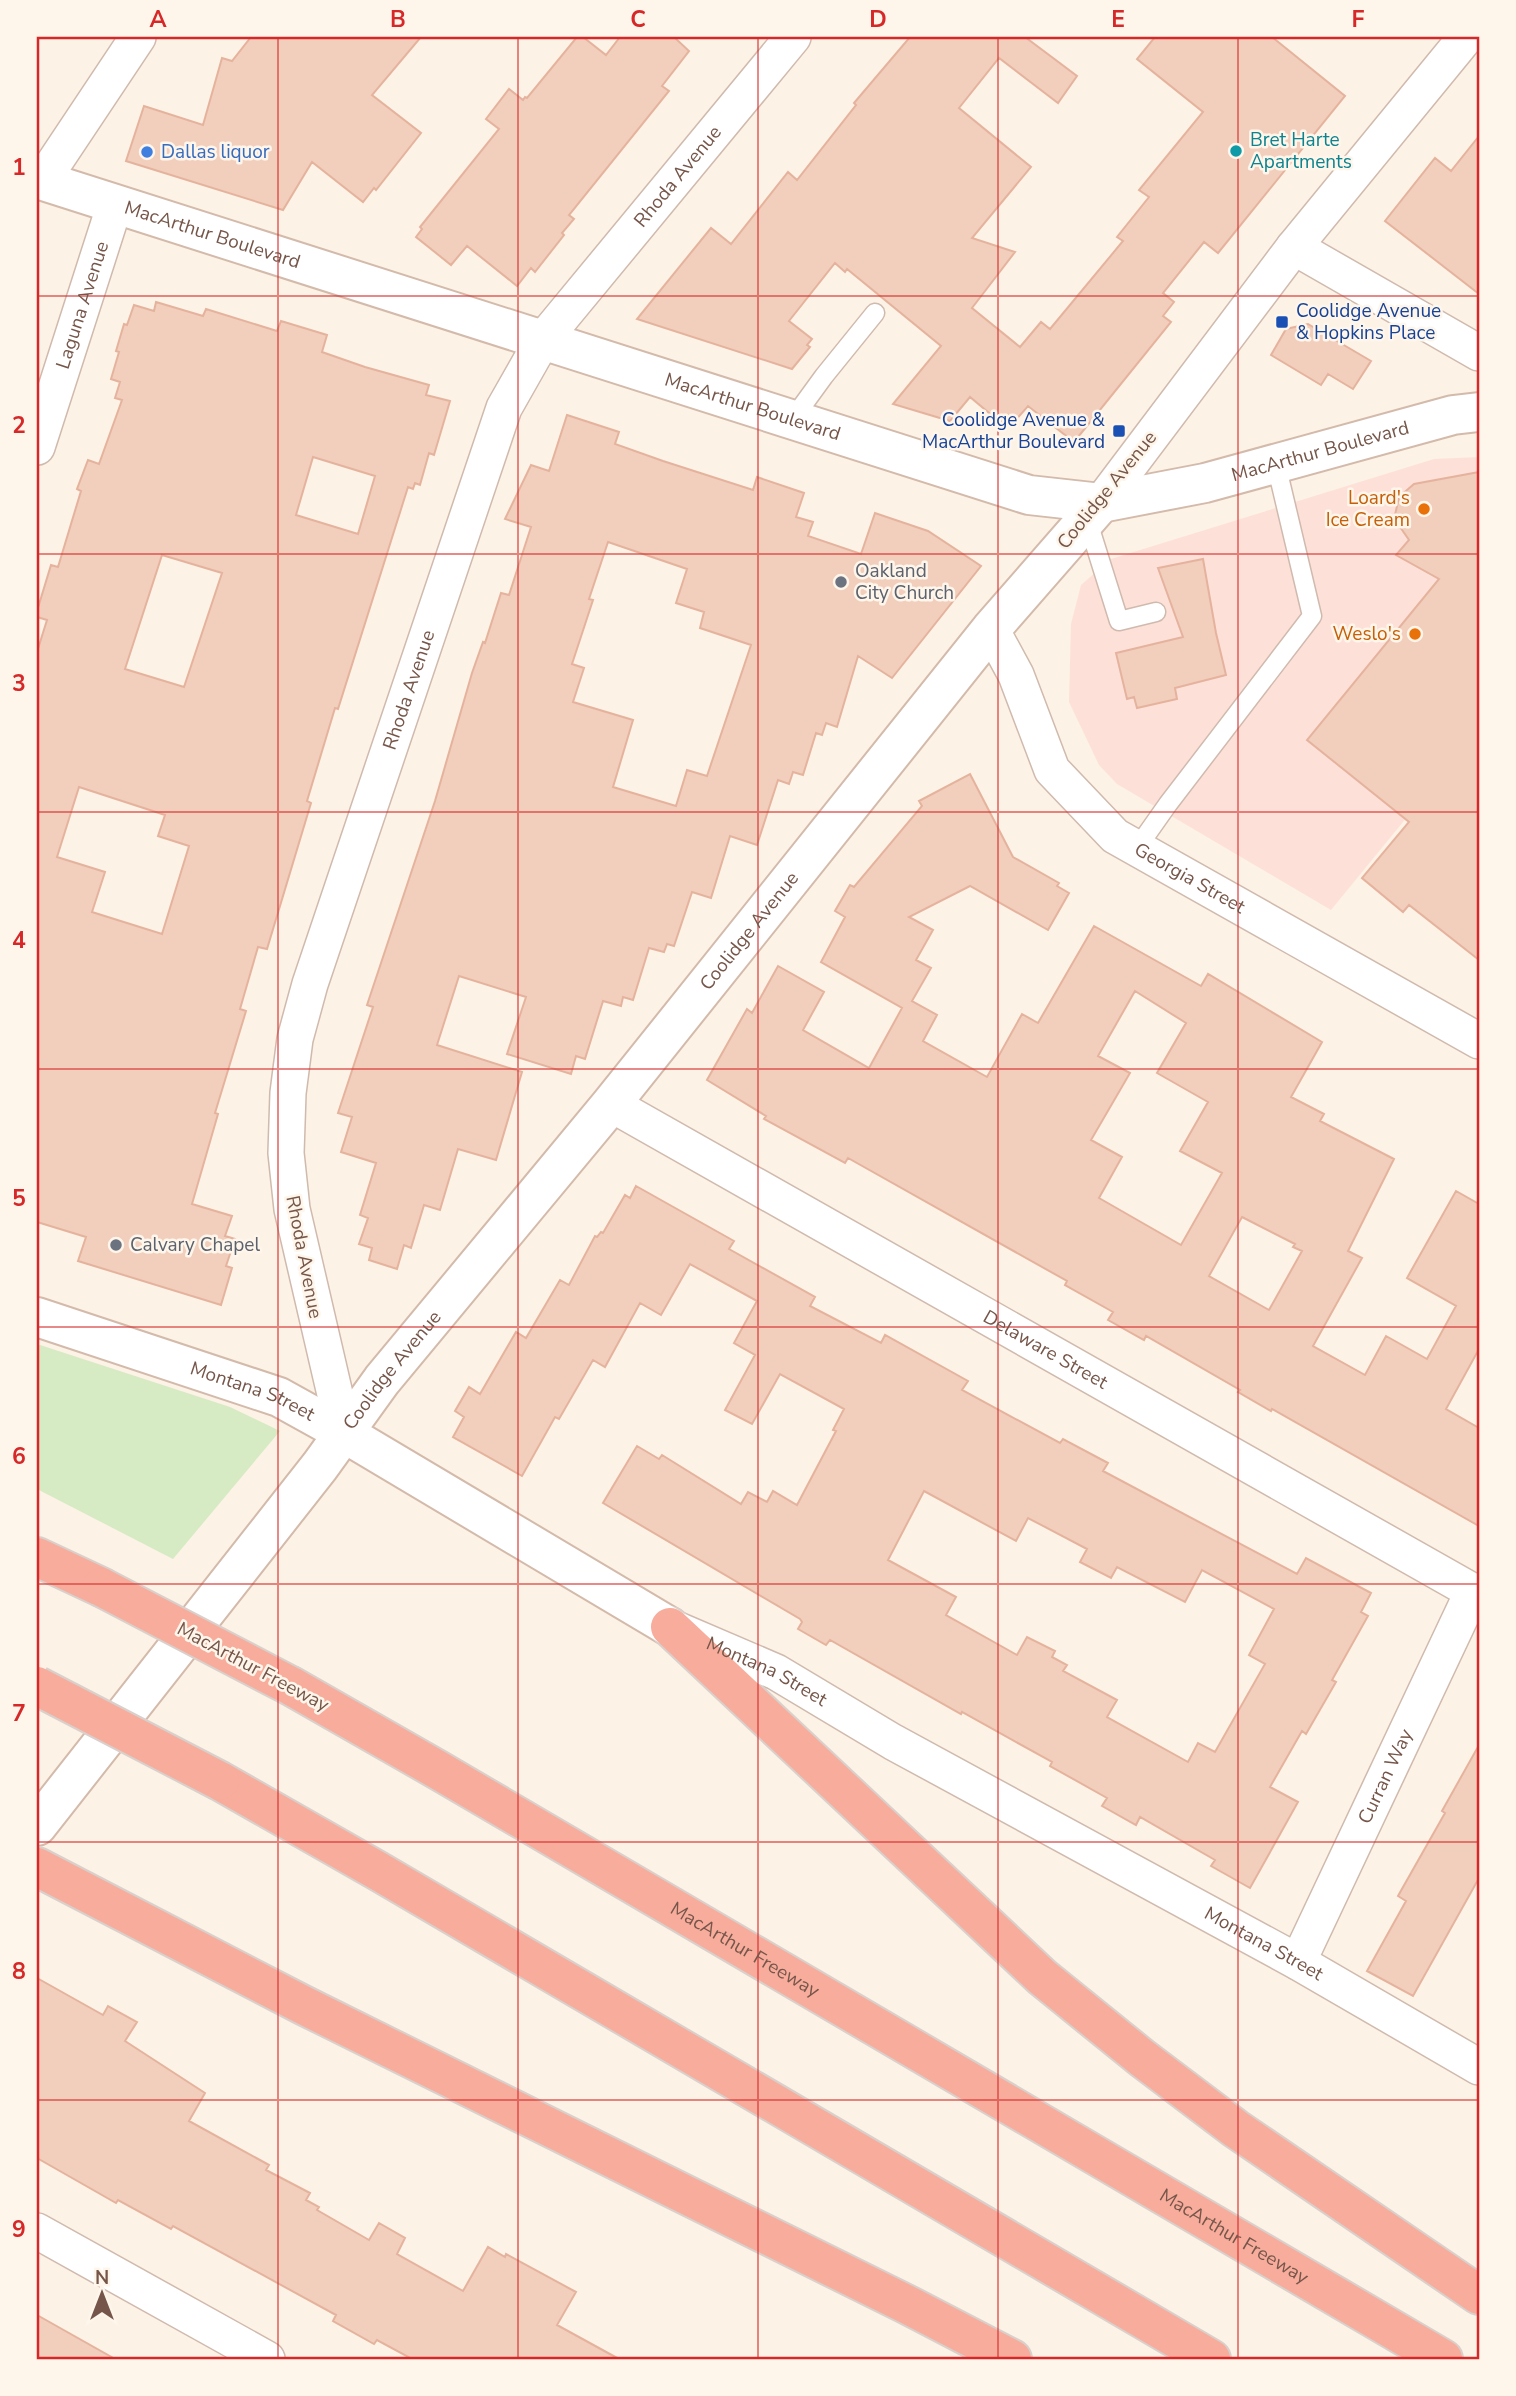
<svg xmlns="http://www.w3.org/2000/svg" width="1516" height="2396" font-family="'Nunito Sans',sans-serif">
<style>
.commercial{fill:#fde1d9}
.green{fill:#d6eac3}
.building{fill:#f2cebc;stroke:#e5b39d;stroke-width:2;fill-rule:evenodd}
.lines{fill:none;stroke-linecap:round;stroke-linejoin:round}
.lane-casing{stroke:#d0baae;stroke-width:21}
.street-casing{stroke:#d0baae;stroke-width:38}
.secondary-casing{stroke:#d3baab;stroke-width:42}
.highway-casing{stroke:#d9d0cc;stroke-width:42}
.lane{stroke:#fff;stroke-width:18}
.street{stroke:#fff;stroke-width:35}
.secondary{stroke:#fff;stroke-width:38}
.highway{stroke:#f7ac9c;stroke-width:38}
.highway-bridge-casing{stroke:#d9d0cc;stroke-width:42;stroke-linecap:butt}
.highway-bridge{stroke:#f7ac9c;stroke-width:38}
.grid{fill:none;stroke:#d62828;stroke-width:2;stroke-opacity:0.55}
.culture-dot{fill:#0f9aa8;stroke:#fff6eb;stroke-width:2.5}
.shop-dot{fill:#3f7fe0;stroke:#fff6eb;stroke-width:2.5}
.transit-dot{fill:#1a4fb4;stroke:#fff6eb;stroke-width:2.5}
.food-dot{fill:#e8710a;stroke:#fff6eb;stroke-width:2.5}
.worship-dot{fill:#6b7280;stroke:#fff6eb;stroke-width:2.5}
.labels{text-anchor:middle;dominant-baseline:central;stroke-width:5;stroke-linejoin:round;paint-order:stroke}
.culture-label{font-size:19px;fill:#0d838f;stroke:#fff6eb;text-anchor:start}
.shop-label{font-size:19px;fill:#366cbe;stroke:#fff6eb;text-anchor:start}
.street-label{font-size:19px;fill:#76564a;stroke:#fff6eb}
.transit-label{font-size:19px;fill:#164399;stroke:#fff6eb;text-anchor:start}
.food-label{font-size:19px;fill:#c56008;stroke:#fff6eb;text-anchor:end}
.worship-label{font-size:19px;fill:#5b616d;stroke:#fff6eb;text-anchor:start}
.neatline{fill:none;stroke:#d62828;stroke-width:2.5}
.grid-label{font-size:23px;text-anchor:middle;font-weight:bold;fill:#d62828}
</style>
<rect width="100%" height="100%" fill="#fcf2e5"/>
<path class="commercial" d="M 1479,457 L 1479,729 L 1331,910 L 1117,784 L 1099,765 L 1069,702 L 1071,624 L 1081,585 L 1111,559 L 1434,459 Z"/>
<path class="green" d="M 37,1344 L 230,1407 L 280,1431 L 173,1559 L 37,1489 Z"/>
<path class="building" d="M 251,37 L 421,37 L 372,95 L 421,133 L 376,190 L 374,188 L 363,202 L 312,162 L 283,210 L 126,161 L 144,106 L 203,125 L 222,58 L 232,61 Z
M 577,37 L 583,37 L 606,55 L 620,37 L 674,37 L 689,51 L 662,86 L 669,91 L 569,215 L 574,219 L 562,233 L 564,235 L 535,272 L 531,268 L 517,286 L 467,246 L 451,265 L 416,237 L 422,229 L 420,227 L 499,129 L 486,119 L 509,89 L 523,100 L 525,97 L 527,98 Z
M 910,37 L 1025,37 L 1077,76 L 1058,103 L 999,58 L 959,108 L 1031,167 L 972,238 L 1015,252 L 972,308 L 1020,347 L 1041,322 L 1050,329 L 1123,241 L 1117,237 L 1149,197 L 1139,190 L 1203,112 L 1137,59 L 1155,37 L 1272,37 L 1345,96 L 1218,253 L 1204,242 L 1163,293 L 1174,302 L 1163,316 L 1171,322 L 1074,442 L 1028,406 L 1015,421 L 1008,415 L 1001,423 L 970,397 L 950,421 L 893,404 L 941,346 L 847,269 L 845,272 L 835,263 L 789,321 L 812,339 L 807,345 L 810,347 L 792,369 L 637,319 L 711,228 L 731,244 L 788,172 L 797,180 L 856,105 L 854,103 Z
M 1479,136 L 1479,294 L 1385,221 L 1435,158 L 1451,171 Z
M 156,302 L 203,316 L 206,309 L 277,331 L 281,321 L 327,335 L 322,352 L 365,367 L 429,385 L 426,395 L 450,401 L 434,455 L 429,453 L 420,485 L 415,483 L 413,489 L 408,487 L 338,709 L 335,708 L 307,801 L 311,803 L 267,949 L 258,947 L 240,1009 L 246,1011 L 215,1113 L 218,1114 L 192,1204 L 232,1216 L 225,1236 L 235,1239 L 226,1266 L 232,1268 L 221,1305 L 78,1261 L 86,1237 L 37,1222 L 37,652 L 47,620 L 37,617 L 37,611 L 51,565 L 58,567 L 81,491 L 77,489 L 88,460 L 99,464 L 122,400 L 115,398 L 120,382 L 111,379 L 119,352 L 116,351 L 124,324 L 127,325 L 134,305 L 154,311 ZM 313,457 L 375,476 L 358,534 L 296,515 ZM 162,555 L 222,573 L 184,687 L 125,669 ZM 79,787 L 165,815 L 158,836 L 189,846 L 162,934 L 92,912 L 105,872 L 57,857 Z
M 1308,324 L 1371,361 L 1353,389 L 1328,374 L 1321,385 L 1271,355 L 1286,329 Z
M 567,415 L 619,432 L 615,444 L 663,461 L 753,490 L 757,477 L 804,493 L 796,517 L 813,522 L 808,536 L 861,554 L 875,513 L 928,531 L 981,566 L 892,678 L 858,656 L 837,727 L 826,723 L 822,735 L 816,733 L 803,775 L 793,772 L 789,784 L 778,780 L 757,845 L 730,836 L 711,898 L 692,892 L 674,946 L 667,944 L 664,952 L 649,948 L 633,1000 L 623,997 L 621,1006 L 603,1001 L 585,1059 L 576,1056 L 571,1074 L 507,1054 L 526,997 L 459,976 L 437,1045 L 522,1072 L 496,1160 L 458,1149 L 440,1210 L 424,1205 L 411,1248 L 404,1245 L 397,1269 L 369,1260 L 372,1248 L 359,1244 L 368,1218 L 360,1215 L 376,1163 L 341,1152 L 352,1117 L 338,1113 L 373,1007 L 367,1005 L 435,801 L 472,673 L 483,642 L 485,643 L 501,593 L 509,595 L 531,527 L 505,519 L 531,465 L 549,471 ZM 608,542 L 687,569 L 676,603 L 704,612 L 700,628 L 751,645 L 707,776 L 687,770 L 676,806 L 613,787 L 633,720 L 573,702 L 584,668 L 572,664 L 593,600 L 589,599 Z
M 1479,472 L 1479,960 L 1409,905 L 1403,912 L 1362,878 L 1409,822 L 1307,740 L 1439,579 L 1396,555 L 1409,540 L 1398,524 L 1395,515 L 1399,497 L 1414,484 Z
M 1203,559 L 1216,633 L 1226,675 L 1175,688 L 1177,699 L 1137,708 L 1134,697 L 1127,699 L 1116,653 L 1183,637 L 1158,568 Z
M 970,774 L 1013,857 L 1059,883 L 1057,886 L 1069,893 L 1048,930 L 970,886 L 909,917 L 933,930 L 916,960 L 931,968 L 912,1001 L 937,1015 L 923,1041 L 987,1077 L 1022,1014 L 1038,1023 L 1094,926 L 1201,986 L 1208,974 L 1322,1042 L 1291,1097 L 1324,1114 L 1320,1121 L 1394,1159 L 1348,1251 L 1362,1258 L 1313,1346 L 1365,1375 L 1386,1336 L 1427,1359 L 1456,1306 L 1407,1278 L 1456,1191 L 1479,1204 L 1479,1349 L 1446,1409 L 1479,1428 L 1479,1526 L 1272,1409 L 1271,1411 L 1238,1392 L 1240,1390 L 1146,1336 L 1144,1340 L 1108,1320 L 1113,1312 L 1065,1285 L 1067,1281 L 848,1158 L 845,1163 L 764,1119 L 766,1116 L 707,1080 L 747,1009 L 752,1013 L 778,966 L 824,992 L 803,1030 L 869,1068 L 902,1008 L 821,962 L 845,917 L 835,911 L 850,885 L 854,887 L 922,806 L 919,801 ZM 1135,991 L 1186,1023 L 1157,1073 L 1208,1102 L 1180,1151 L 1222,1173 L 1181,1245 L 1099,1198 L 1122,1157 L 1091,1140 L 1130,1073 L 1098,1056 ZM 1242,1217 L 1295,1244 L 1293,1247 L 1302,1251 L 1269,1310 L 1209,1276 Z
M 636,1186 L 734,1241 L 729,1249 L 815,1297 L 810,1306 L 881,1343 L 885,1335 L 968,1381 L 962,1390 L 1060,1443 L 1063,1439 L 1108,1463 L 1103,1471 L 1297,1574 L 1306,1558 L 1371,1593 L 1361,1612 L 1368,1616 L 1332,1680 L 1336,1682 L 1306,1734 L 1302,1731 L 1270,1787 L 1298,1802 L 1250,1888 L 1211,1866 L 1215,1860 L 1140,1817 L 1136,1825 L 1102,1806 L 1107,1798 L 1050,1766 L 1052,1762 L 962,1712 L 961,1714 L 830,1640 L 826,1645 L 798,1629 L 802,1622 L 800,1619 L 603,1503 L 637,1446 L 659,1459 L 662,1455 L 741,1504 L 748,1492 L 767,1502 L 773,1491 L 797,1505 L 836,1431 L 833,1430 L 844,1409 L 780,1374 L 752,1424 L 725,1410 L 755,1355 L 734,1343 L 757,1301 L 690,1264 L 661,1315 L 640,1303 L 605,1367 L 593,1360 L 559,1419 L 555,1417 L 522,1476 L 453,1437 L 464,1417 L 455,1411 L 469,1387 L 480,1394 L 516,1332 L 526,1338 L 560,1280 L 569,1285 L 595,1236 L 597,1237 L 601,1232 L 603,1233 L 625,1195 L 630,1198 ZM 924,1491 L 1016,1541 L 1028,1518 L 1087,1549 L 1080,1562 L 1111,1578 L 1117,1567 L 1185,1602 L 1202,1570 L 1274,1609 L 1249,1655 L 1265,1664 L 1215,1752 L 1198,1743 L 1188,1762 L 1107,1717 L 1117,1700 L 1063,1671 L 1067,1665 L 1052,1657 L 1055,1651 L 1027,1637 L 1017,1655 L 946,1615 L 956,1597 L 888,1560 Z
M 1479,1745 L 1479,1878 L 1413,1996 L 1367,1971 L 1406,1901 L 1398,1896 L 1445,1813 L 1442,1811 Z
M 37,1978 L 103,2015 L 108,2006 L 137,2022 L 125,2041 L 205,2093 L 189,2121 L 269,2165 L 266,2170 L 310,2193 L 306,2200 L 319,2207 L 317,2210 L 369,2240 L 379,2223 L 405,2238 L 397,2254 L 463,2291 L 488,2247 L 505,2257 L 506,2254 L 576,2292 L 557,2325 L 619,2359 L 412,2359 L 377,2340 L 374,2344 L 333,2321 L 336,2315 L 173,2226 L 171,2229 L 118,2200 L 116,2203 L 37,2158 Z
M 37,2315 L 115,2359 L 37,2359 Z"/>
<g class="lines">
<defs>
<path id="lane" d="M 792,420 L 824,376 L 875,313
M 1087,519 L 1119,621 L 1156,612
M 1137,848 L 1168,804 L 1312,616 L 1276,464"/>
<g id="street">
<path d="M 42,181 L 138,37"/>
<path d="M 1294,247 L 1479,353"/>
<path id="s1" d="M 37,447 L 115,204"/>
<path d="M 1101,503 L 1294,247 L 1466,37"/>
<path id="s2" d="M 991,629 L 1016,675 L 1052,770 L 1115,836 L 1479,1041"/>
<path id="s3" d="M 611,1104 L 1479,1595"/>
<path id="s4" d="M 344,1433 L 292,1209 L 286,1153 L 288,1093 L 295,1039 L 310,984 L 504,408 L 542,341 L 793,37"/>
<path id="s5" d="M 678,1630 L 776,1672 L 893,1742 L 1298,1962 L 1479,2067"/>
<path id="s6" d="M 1298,1962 L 1473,1591"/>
<path d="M 37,2231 L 267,2359"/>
</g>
<g id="secondary">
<path id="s7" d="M 37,179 L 1029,495 L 1101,503 L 1205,483 L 1453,415 L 1479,412"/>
<path id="s8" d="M 37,1317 L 279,1397 L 344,1433 L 670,1627"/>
<path id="s9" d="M 37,1826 L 320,1466 L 382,1380 L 611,1104 L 991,629 L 1101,503"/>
</g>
<g id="highway">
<path d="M 37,1557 L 101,1587"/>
<path d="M 670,1627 L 1042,1977 L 1142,2058 L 1236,2129 L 1479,2295"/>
<path id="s10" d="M 291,1686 L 438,1770 L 1443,2359"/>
<path d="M 220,1781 L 378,1871 L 1211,2359"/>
<path d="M 37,1867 L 305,2006 L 906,2304 L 1012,2359"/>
</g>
</defs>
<use href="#lane" class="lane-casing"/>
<use href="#street" class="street-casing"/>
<use href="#secondary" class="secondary-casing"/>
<use href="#highway" class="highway-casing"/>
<use href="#lane" class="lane"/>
<use href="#street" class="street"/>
<use href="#secondary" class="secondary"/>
<use href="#highway" class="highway"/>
<defs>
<path id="highway-bridge" d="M 101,1587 L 291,1686
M 37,1686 L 220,1781"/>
</defs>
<use href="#highway-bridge" class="highway-bridge-casing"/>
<use href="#highway-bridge" class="highway-bridge"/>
</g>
<path class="grid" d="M 278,37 L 278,2359M 518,37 L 518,2359M 758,37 L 758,2359M 998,37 L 998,2359M 1238,37 L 1238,2359M 37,296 L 1479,296M 37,554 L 1479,554M 37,812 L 1479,812M 37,1069 L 1479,1069M 37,1327 L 1479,1327M 37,1584 L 1479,1584M 37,1842 L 1479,1842M 37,2100 L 1479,2100"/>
<circle class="culture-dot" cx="1236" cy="151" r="7"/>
<circle class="shop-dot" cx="147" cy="152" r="7"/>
<g class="transit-dot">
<rect x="1275" y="315" width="14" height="14" rx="3.5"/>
<rect x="1112" y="424" width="14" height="14" rx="3.5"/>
</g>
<g class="food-dot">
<circle cx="1424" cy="509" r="7"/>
<circle cx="1415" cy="634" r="7"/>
</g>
<g class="worship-dot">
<circle cx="841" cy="582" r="7"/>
<circle cx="116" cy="1245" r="7"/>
</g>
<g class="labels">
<g class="culture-label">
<text x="1250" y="140">Bret Harte<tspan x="1250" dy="22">Apartments</tspan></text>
</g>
<g class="shop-label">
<text x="161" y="152">Dallas liquor</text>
</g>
<g class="street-label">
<text stroke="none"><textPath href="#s4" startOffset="1356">Rhoda Avenue</textPath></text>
<text stroke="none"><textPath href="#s7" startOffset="184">MacArthur Boulevard</textPath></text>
<text stroke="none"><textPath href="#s1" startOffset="149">Laguna Avenue</textPath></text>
<text stroke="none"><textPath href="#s7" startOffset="751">MacArthur Boulevard</textPath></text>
<text stroke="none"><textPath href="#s7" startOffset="1339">MacArthur Boulevard</textPath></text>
<text transform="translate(1107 490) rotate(-51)">Coolidge Avenue</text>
<text stroke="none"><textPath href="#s4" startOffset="768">Rhoda Avenue</textPath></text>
<text stroke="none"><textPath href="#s2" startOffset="331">Georgia Street</textPath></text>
<text stroke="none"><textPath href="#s9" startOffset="1144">Coolidge Avenue</textPath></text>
<text transform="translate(304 1257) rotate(79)">Rhoda Avenue</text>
<text stroke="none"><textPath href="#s3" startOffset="499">Delaware Street</textPath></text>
<text stroke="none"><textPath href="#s9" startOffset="578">Coolidge Avenue</textPath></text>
<text stroke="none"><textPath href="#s8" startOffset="228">Montana Street</textPath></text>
<text transform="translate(253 1667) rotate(28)">MacArthur Freeway</text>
<text stroke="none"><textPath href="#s5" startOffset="98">Montana Street</textPath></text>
<text stroke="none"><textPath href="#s6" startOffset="205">Curran Way</textPath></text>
<text stroke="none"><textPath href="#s5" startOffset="665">Montana Street</textPath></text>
<text stroke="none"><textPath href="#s10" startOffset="525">MacArthur Freeway</textPath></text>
<text stroke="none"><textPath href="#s10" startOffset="1092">MacArthur Freeway</textPath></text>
</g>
<g class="transit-label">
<text x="1296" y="311">Coolidge Avenue<tspan x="1296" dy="22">&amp; Hopkins Place</tspan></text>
<text x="1105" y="420" text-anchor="end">Coolidge Avenue &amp;<tspan x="1105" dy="22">MacArthur Boulevard</tspan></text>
</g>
<g class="food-label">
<text x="1410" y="498">Loard's<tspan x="1410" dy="22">Ice Cream</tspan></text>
<text x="1401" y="634">Weslo's</text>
</g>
<g class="worship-label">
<text x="855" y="571">Oakland<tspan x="855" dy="22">City Church</tspan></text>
<text x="130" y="1245">Calvary Chapel</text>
</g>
</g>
<rect width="1516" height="2396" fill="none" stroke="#fff6eb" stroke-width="77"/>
<g transform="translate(102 2294)" stroke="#fff6eb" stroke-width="5" paint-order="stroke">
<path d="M0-5L12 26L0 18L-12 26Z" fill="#76564a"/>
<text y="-10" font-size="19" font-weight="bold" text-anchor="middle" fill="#76564a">N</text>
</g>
<rect x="38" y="38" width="1440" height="2320" class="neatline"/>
<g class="grid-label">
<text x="158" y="27">A</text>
<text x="398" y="27">B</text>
<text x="638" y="27">C</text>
<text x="878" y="27">D</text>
<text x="1118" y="27">E</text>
<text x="1358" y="27">F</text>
<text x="19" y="175">1</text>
<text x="19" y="433">2</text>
<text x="19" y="691">3</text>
<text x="19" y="948">4</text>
<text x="19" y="1206">5</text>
<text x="19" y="1464">6</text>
<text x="19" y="1721">7</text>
<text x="19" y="1979">8</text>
<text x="19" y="2237">9</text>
</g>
</svg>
